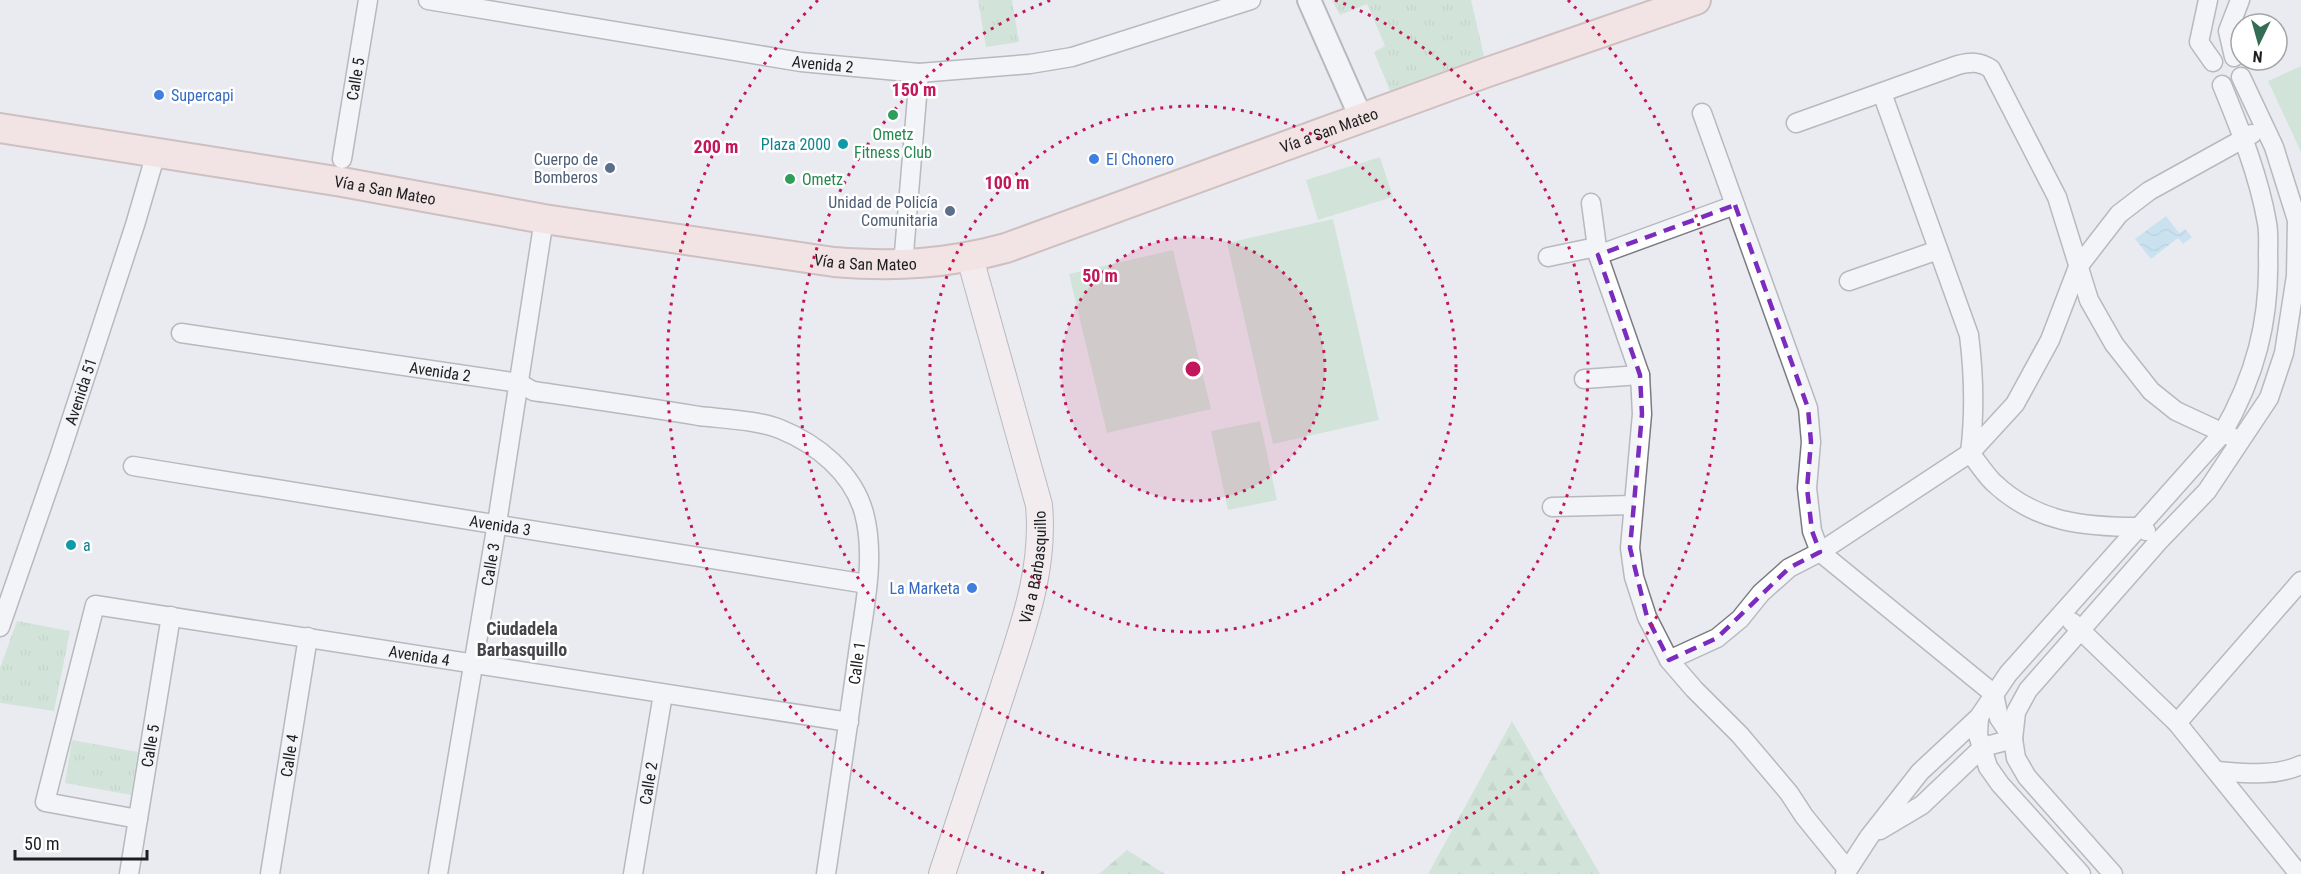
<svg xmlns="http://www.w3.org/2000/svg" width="2301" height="874" font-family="'Roboto Condensed',sans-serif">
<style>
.grass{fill:url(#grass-tufts)}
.forest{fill:url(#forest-firs)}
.park{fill:#b6dcbe}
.water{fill:url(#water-waves)}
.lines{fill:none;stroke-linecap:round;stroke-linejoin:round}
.minor-casing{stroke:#7b7c81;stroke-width:21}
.tertiary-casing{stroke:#7b7c81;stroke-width:26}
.secondary-casing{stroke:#7b7c81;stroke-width:28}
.primary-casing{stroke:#ad8985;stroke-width:32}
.minor{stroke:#fff;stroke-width:18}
.tertiary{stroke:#fff;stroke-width:22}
.secondary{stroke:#feedeb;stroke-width:26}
.primary{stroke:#fcdad6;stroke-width:28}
.marked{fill:none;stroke:#7b2cbf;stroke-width:4.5;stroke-dasharray:12 8;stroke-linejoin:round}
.ring{fill:none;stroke:#c2185b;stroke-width:3;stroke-dasharray:3 6}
.shop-dot{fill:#3f7fe0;stroke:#fff;stroke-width:2}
.leisure-dot{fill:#2e9e5b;stroke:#fff;stroke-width:2}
.culture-dot{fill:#0f9aa8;stroke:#fff;stroke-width:2}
.service-dot{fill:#5c6f8a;stroke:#fff;stroke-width:2}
.labels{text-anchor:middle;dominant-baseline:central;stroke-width:5;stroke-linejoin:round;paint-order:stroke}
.street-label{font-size:16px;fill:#1d1e20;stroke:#fff}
.shop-label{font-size:16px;fill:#366cbe;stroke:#fff;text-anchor:start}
.leisure-label{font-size:16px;fill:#27864d;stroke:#fff}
.culture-label{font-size:16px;fill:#0d838f;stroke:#fff;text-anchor:end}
.service-label{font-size:16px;fill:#4e5e75;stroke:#fff;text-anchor:end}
.neighbourhood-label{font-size:18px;font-weight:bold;fill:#444449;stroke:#fff}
.centre{fill:#c2185b;stroke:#fff;stroke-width:3}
.ring-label{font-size:18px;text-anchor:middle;font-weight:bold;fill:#c2185b;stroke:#fff;stroke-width:5;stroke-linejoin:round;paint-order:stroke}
</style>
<defs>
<pattern id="grass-tufts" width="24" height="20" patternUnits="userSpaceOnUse" patternTransform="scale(1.5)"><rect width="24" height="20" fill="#b6dcbe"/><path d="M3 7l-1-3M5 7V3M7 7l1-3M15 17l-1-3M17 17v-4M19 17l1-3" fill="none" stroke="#9cbca3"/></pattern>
<pattern id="forest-firs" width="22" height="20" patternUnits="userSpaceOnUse" patternTransform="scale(1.5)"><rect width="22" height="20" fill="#b6dcbe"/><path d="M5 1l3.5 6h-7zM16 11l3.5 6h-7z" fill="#9cbca3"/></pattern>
<pattern id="water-waves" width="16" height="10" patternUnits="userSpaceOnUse" patternTransform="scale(1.5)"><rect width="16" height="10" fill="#a5d6ee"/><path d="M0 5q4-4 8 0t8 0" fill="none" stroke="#8eb7cc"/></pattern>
</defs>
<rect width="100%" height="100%" fill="#eaebf1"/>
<path class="grass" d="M 978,0 L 1012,0 L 1019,42 L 986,47 Z
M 1332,0 L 1471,0 L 1484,56 L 1390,91 L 1374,52 L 1385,46 L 1367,4 L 1340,15 Z
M 17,621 L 70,631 L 54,711 L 0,703 L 0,668 Z
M 72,740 L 138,752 L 131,795 L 65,783 Z"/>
<path class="forest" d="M 1512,721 L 1600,874 L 1428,874 Z
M 1127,850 L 1165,874 L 1099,874 Z"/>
<path class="park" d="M 2301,66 L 2301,152 L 2268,81 Z
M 1380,157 L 1393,197 L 1318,220 L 1306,180 Z
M 1333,219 L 1379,420 L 1273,444 L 1227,243 Z
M 1173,250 L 1211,409 L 1107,433 L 1069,274 Z
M 1260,421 L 1277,500 L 1228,510 L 1211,431 Z"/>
<path class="water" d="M 2166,216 L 2179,233 L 2185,229 L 2192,237 L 2183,244 L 2178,238 L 2151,259 L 2135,239 Z"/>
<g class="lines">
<defs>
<g id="minor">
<path id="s1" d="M 428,0 L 801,62 L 919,73 L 1030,64 L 1072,57 L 1251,0"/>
<path d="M 2208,0 L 2199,42 L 2213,62"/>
<path d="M 2234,57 L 2228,31 L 2240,0"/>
<path d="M 1882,93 L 1969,335 C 1974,375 1975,413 1970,453 C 1978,463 1985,474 1993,482 C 2036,523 2084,527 2140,527 L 2146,531"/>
<path d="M 1702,113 L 1808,408 L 1811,442 L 1807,488 L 1812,531 L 1820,552 L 1994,694 L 1999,718 L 2013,739"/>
<path d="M 1796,123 L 1958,65 C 1971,62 1979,61 1991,69 L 2057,197 L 2089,300 L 2114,344 L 2151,391 L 2176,411 L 2232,437"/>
<path id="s2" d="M 342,159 L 368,0"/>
<path d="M 1591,203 L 1598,255"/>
<path d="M 1735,205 L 1598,255 L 1640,375 L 1642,414 L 1630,548 L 1634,577 L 1647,617 L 1669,660 L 1694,689 L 1740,735 L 1789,793 L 1804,816 L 1847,869"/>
<path d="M 1548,257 L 1596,247"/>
<path d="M 903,265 L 919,73"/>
<path d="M 1849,281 L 1938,250"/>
<path id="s3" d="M 181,333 L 519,383 L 533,391 C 588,399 644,407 699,416 C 724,419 757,420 780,429 C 817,444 853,473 864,513 C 876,558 864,608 858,653 C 848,727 837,800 826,874"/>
<path d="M 1584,379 L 1640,375"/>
<path id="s4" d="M 133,466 L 867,584"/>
<path d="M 1552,507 L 1633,505"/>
<path d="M 2072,622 L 2177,723 L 2299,874"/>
<path id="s5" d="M 0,627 L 59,457 L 135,225 L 156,153"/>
<path d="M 1669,660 L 1717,638 L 1740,619 L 1761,593 L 1789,568 L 1820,552 L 1970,453 L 2015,404 L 2050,340 L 2078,267 L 2119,214 L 2149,191 L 2252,134"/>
<path d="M 1979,717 L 1978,735 L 1988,767 L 2000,784 L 2081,874"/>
<path d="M 2177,723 L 2301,581"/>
<path d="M 2217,771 C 2245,773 2274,777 2301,765"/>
<path id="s6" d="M 138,819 L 45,802 L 95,605 L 849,722"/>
<path d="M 1880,830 L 1922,805 L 1983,747 L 2013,739"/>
<path id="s7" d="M 129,874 L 171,616"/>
<path id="s8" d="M 270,874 L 308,637"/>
<path id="s9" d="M 438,874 L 497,523 L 544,219"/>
<path id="s10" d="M 633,874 L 663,694"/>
<path d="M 1845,874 L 1869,837 L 1920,772 L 1979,717 L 2008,674 L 2222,434 C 2255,377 2270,321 2268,255 C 2268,245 2269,234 2267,223 C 2259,176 2240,129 2222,85"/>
<path d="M 2113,874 L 2027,777 L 2016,758 L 2013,739 L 2016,712 L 2028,690 L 2158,542 L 2207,491 L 2269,398 L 2284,353 L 2296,276 L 2297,220 L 2274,147 L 2241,77"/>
</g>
<path id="tertiary" d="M 1309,0 L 1362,120"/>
<g id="secondary">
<path id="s11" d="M 942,874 C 962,813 982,752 1002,692 C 1022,629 1045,572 1039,505 L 970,258"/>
</g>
<g id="primary">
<path id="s12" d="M 0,128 L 342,182 L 544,219 L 834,262 C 896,267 947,264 1006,248 L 1485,73 L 1696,0"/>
</g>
</defs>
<use href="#minor" class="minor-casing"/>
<use href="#tertiary" class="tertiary-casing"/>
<use href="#secondary" class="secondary-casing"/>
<use href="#primary" class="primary-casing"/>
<use href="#minor" class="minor"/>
<use href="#tertiary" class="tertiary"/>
<use href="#secondary" class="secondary"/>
<use href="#primary" class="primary"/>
</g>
<path d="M0 0H2301V874H0ZM 1735,205 L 1808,408 L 1811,442 L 1807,488 L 1812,531 L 1820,552 L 1789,568 L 1717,638 L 1669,660 L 1647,617 L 1630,548 L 1642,414 L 1640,375 L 1598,255 Z" fill="#eaebf1" fill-opacity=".55" fill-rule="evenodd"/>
<path class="marked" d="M 1735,205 L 1808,408 L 1811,442 L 1807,488 L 1812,531 L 1820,552 L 1789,568 L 1717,638 L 1669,660 L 1647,617 L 1630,548 L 1642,414 L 1640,375 L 1598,255 Z"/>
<circle cx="1193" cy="369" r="132" fill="#c2185b" fill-opacity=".12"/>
<g class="ring">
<circle cx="1193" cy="369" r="132"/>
<circle cx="1193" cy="369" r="263"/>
<path d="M1335 0A395 395 0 1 1 1051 0"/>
<path d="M1044 873A526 526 0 0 1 818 0M1568 0A526 526 0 0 1 1342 873"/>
</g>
<g class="shop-dot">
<circle cx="159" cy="95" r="6"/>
<circle cx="1094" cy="159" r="6"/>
<circle cx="972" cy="588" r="6"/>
</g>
<g class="leisure-dot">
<circle cx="893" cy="115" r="6"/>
<circle cx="790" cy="179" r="6"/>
</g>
<g class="culture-dot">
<circle cx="843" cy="144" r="6"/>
<circle cx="71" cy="545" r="6"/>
</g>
<g class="service-dot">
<circle cx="610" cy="168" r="6"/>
<circle cx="950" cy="211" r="6"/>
</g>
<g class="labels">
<g class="street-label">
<text stroke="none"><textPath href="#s1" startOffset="400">Avenida 2</textPath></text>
<text stroke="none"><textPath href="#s2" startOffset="81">Calle 5</textPath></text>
<text stroke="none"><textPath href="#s12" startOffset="1362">Vía a San Mateo</textPath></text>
<text stroke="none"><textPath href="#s12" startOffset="390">Vía a San Mateo</textPath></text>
<text stroke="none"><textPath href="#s12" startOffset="876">Vía a San Mateo</textPath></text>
<text stroke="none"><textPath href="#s3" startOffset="262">Avenida 2</textPath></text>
<text stroke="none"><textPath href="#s5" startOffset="249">Avenida 51</textPath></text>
<text stroke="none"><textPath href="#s4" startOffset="372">Avenida 3</textPath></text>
<text stroke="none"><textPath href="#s9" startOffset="314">Calle 3</textPath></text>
<text stroke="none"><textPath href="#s11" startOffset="321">Via a Barbasquillo</textPath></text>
<text stroke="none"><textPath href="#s6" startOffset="626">Avenida 4</textPath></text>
<text transform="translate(857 663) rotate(-82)">Calle 1</text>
<text stroke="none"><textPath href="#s7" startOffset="130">Calle 5</textPath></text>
<text stroke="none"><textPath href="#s8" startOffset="120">Calle 4</textPath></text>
<text stroke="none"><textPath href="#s10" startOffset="92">Calle 2</textPath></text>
</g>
<g class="shop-label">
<text x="171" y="95">Supercapi</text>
<text x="1106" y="159">El Chonero</text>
<text x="960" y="588" text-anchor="end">La Marketa</text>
</g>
<g class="leisure-label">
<text x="893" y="134">Ometz<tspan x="893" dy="18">Fitness Club</tspan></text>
<text x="802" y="179" text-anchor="start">Ometz</text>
</g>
<g class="culture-label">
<text x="831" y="144">Plaza 2000</text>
<text x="83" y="545" text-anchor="start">a</text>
</g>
<g class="service-label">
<text x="598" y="159">Cuerpo de<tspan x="598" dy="18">Bomberos</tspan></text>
<text x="938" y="202">Unidad de Policía<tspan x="938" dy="18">Comunitaria</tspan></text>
</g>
<g class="neighbourhood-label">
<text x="522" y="628">Ciudadela<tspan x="522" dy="21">Barbasquillo</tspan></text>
</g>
</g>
<circle cx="1193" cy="369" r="9" class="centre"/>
<g class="ring-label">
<text x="914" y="96">150 m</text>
<text x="716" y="153">200 m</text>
<text x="1007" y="189">100 m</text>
<text x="1100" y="282">50 m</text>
</g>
<g transform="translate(2259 42) rotate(185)"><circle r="28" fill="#ffffff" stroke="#a5a5a6" stroke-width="1.5"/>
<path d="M0-4.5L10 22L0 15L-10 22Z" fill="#346d55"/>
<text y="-9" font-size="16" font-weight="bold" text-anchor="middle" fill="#1d1e20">N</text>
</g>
<path d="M15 850v9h132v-9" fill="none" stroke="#1d1e20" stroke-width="3"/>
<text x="24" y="850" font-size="18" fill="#1d1e20" stroke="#ffffff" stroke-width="4.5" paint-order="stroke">50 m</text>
</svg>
